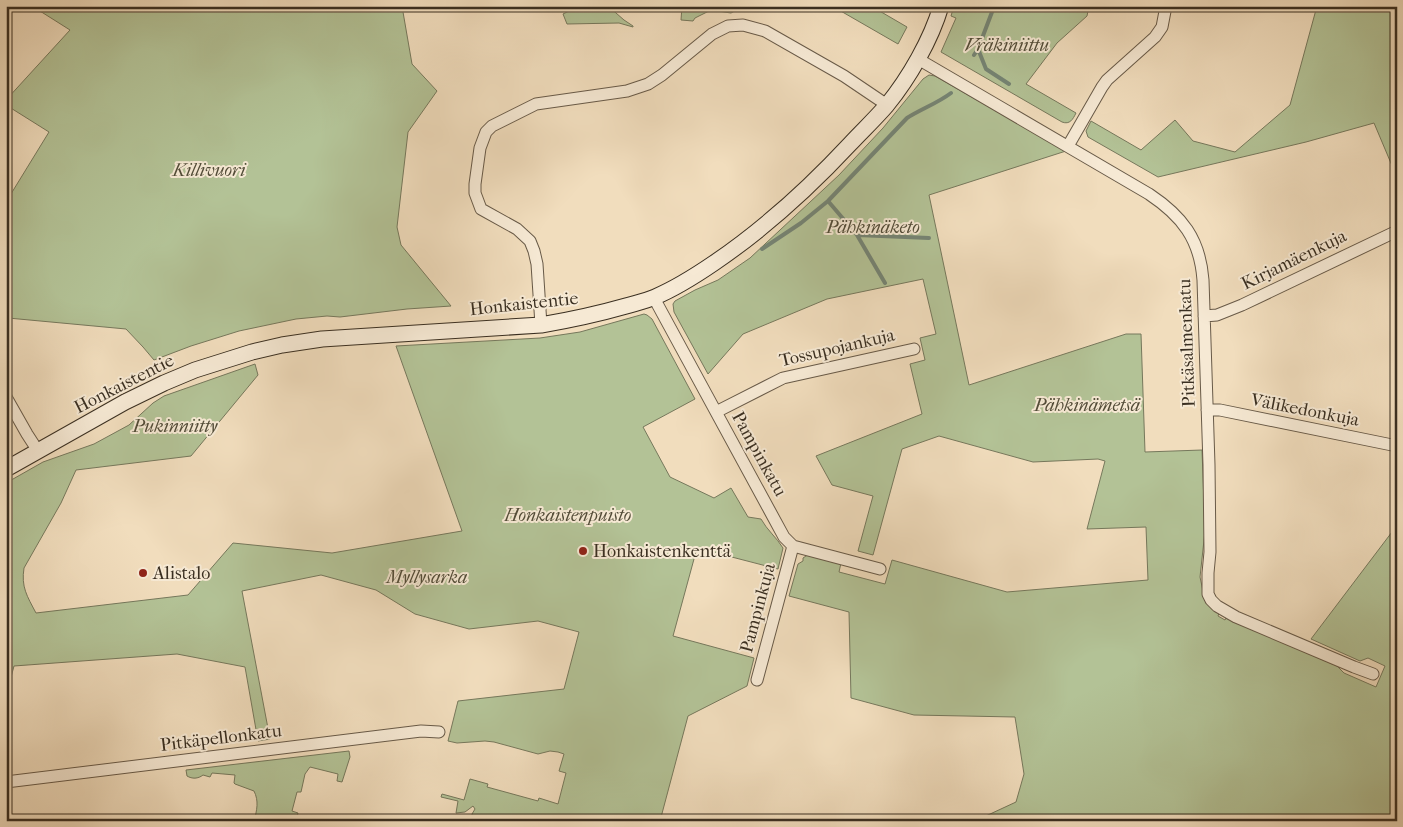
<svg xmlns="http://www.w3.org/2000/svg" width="1403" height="827" font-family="'IM FELL French Canon',serif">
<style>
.green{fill:#b3c296;stroke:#76785c}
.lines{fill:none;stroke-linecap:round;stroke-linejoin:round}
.stream{stroke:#758474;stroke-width:4}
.street-casing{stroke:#685a48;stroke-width:13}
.secondary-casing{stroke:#3a2f21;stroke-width:17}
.street{stroke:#f6e9d4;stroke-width:11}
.secondary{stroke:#f6e9d4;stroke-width:15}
.poi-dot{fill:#8f2418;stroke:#f6e9d4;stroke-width:2}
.labels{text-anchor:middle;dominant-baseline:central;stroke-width:4;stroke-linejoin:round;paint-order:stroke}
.park-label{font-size:18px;font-style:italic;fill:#524c38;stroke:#f6e9d4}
.street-label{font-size:18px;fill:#3a2f21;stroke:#f6e9d4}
.poi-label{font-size:18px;fill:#3a2f21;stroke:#f6e9d4;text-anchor:start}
</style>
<rect width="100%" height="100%" fill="#f1ddbd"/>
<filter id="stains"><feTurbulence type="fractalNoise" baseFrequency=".004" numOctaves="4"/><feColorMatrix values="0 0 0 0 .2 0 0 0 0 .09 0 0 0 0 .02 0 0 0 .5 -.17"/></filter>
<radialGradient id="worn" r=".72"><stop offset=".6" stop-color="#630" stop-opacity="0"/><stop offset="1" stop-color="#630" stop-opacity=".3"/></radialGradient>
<path class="green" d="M 32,6 L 405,6 L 403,12 L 412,64 L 437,91 L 408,132 L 397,227 L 401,245 L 451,306 L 407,309 L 340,317 L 327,316 L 296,319 L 239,331 L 191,346 L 154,360 L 143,347 L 126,329 L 8,318 L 6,323 L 6,202 L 49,132 L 6,105 L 6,100 L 70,30 Z
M 579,6 L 608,6 L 624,20 L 633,26 L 633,27 L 619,23 L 567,24 L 563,14 Z
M 682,6 L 744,6 L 731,13 L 711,10 L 695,18 L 693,21 L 681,20 Z
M 832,6 L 871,6 L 907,27 L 898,44 Z
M 954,6 L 1089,6 L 1087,16 L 1057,43 L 1026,84 L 1076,113 C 1073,119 1070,125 1062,122 L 941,52 L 956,18 L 951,16 Z
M 1317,6 L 1397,6 L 1397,167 L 1393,168 L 1374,123 L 1306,142 L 1158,177 L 1088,137 L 1086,131 L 1091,121 L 1141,150 L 1175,120 L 1193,141 L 1235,152 L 1290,105 Z
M 929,75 L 935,76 L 1066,151 L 929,195 L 969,385 L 1126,334 L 1141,334 L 1145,452 L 1202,450 L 1205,531 L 1200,577 L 1204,596 L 1219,613 L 1218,616 L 1225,620 L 1226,618 L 1337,666 L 1344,673 L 1376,687 L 1385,666 L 1368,658 L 1360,661 L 1311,639 L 1395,528 L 1397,520 L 1397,821 L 975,821 L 1016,802 L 1024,774 L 1015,717 L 914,715 L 851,698 L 849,612 L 789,596 L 798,564 L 803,561 L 803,558 L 809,554 L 841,563 L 839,572 L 885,584 L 892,560 L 1007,592 L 1148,580 L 1146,527 L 1087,529 L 1105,461 L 1098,459 L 1033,462 L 939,436 L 902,449 L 873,555 L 858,551 L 873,496 L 832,485 L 816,456 L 922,414 L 910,364 L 925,360 L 920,338 L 936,334 L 923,279 L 827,299 L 743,334 L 708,374 L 674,312 L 673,304 L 675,301 L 695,290 L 718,280 L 750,258 L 839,175 L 883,128 L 923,79 Z
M 644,314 L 647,315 L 652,319 L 695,399 L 643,427 L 670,477 L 714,498 L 731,488 L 748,517 L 761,519 C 767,530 777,538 783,548 L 778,569 L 697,548 L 673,636 L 754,658 L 747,686 L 688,716 L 660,821 L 541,821 L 534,819 L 515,821 L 497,816 L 472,817 L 472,814 L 475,809 L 473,806 L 465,812 L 456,813 L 458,801 L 441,797 L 442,794 L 464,800 L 470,779 L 488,784 L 487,787 L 538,801 L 539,798 L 558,804 L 566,773 L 559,771 L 564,754 L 558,752 L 550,751 L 538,754 L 494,742 L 485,741 L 457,743 L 448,741 L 458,701 L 564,689 L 579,632 L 538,621 L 469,629 L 415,614 L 376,590 L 321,575 L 242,591 L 270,739 L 258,741 L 245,667 L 177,654 L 14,666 L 6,696 L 6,483 L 43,462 L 94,444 L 129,425 L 153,403 L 164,396 L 255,364 L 258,375 L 191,456 L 76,470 L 61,503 L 24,568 C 21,587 27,596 36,613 L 188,595 L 233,543 L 332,553 L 462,531 L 396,346 L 540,338 L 580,332 Z
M 349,751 L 350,757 L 342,782 L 337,781 L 338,774 L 310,767 L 305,774 L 301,792 L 297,792 L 292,811 L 298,813 L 296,821 L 254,821 C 257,810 259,801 254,791 L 235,784 L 234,783 L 235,775 L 212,773 L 210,777 L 203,775 C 198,779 192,779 187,776 L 186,770 Z"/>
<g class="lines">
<path class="stream" d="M 978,49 L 986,69 L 1009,84
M 974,55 L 978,49 L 992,12 L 992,6
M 828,201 L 857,235 L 885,283
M 857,235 L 929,238
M 762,249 L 801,223 L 828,201 L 907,118 C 921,109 938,103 951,93"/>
<defs>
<path id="street" d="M 918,59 L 1149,194 C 1182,216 1200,239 1203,280 L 1209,465 L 1210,552 L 1208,573 L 1208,594 L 1211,600 L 1217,606 L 1236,617 L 1354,667 L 1373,674
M 1068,146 L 1102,87 L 1107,80 L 1155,37 L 1162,27 L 1166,6
M 654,298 L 784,537 L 793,546 L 880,569
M 1204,316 L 1217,315 L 1242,305 L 1397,231
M 541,325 L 537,264 L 534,251 L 530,241 L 517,229 L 481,209 L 475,193 L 475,184 L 480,148 L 486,132 L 492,126 L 536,104 L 627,91 L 648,84 L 662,75 L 712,34 L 728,26 L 743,25 L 765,31 L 844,76 L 887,105
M 6,397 L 27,434 L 38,451
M 1207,410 L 1220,410 L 1397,446
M 716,412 L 783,378 L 914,349
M 757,680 L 793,546
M 6,782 L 421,731 L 439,732"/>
<path id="secondary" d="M 6,469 L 125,402 L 164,383 L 195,370 L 252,352 L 282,345 L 322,339 L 541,325 C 570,320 598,314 626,306 C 636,303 646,301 655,297 C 676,288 695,276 714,263 C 764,229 809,188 850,144 C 862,131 875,119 887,105 C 909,78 931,40 941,6"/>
</defs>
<use href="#street" class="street-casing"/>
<use href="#secondary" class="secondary-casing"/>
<use href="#street" class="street"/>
<use href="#secondary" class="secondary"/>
</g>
<g class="poi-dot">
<circle cx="583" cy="551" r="5"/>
<circle cx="143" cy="573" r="5"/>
</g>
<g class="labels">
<g class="park-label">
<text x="1007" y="45">Vräkiniittu</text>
<text x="209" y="170">Killivuori</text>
<text x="873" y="227">Pähkinäketo</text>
<text x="1087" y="405">Pähkinämetsä</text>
<text x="175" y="426">Pukinniitty</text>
<text x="568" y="515">Honkaistenpuisto</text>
<text x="427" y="577">Myllysarka</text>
</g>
<g class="street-label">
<text transform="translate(1294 260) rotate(-26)">Kirjamäenkuja</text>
<text transform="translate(524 304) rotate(-6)">Honkaistentie</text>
<text transform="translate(1187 343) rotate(-92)">Pitkäsalmenkatu</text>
<text transform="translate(837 348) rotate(-13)">Tossupojankuja</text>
<text transform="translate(124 384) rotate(-27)">Honkaistentie</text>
<text transform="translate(1305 410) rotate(11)">Välikedonkuja</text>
<text transform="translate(759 454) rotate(61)">Pampinkatu</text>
<text transform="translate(758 608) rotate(-75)">Pampinkuja</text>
<text transform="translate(221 738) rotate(-7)">Pitkäpellonkatu</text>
</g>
<g class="poi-label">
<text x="593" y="551">Honkaistenkenttä</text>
<text x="153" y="573">Alistalo</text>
</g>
</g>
<rect width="1403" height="827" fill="none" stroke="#f1ddbd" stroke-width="25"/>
<rect x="8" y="8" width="1388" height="812" fill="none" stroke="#3a2f21" stroke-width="2.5"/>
<rect x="12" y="12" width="1378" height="802" fill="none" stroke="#3a2f21"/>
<rect width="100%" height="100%" filter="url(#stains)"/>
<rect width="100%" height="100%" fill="url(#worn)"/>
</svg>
